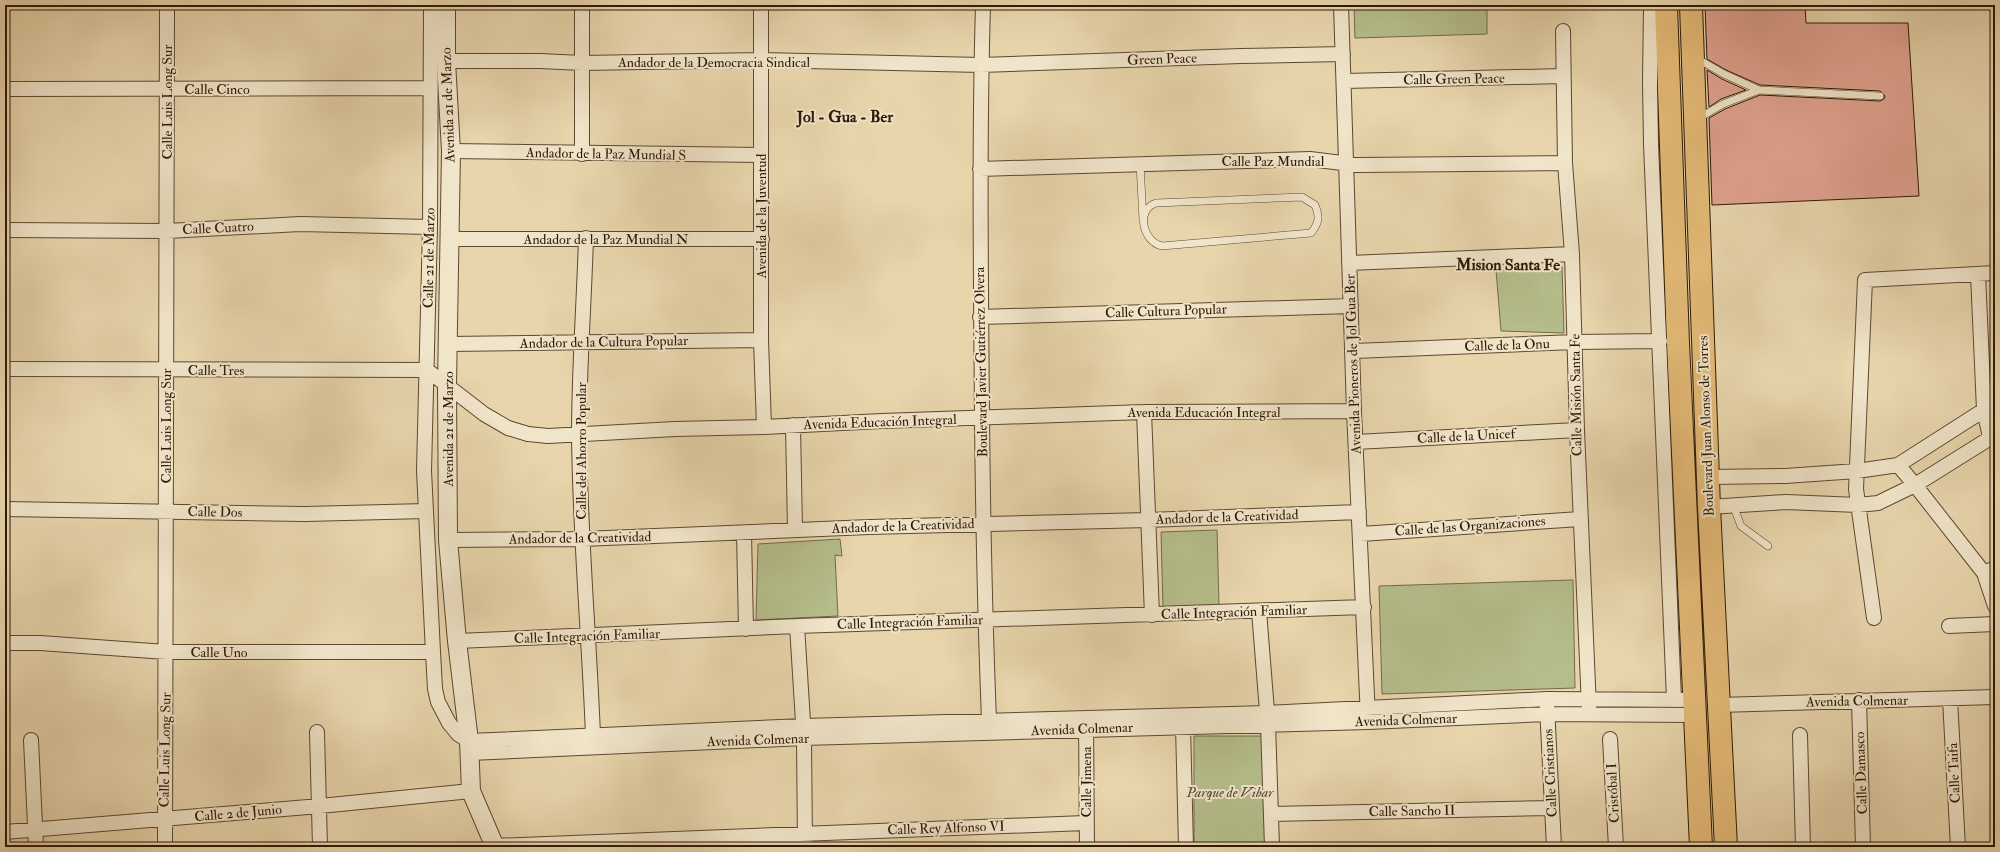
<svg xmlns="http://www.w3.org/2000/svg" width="2000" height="852" font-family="'IM FELL Double Pica',serif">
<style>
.green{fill:#b5bd8a;stroke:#726b48}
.building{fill:#e0a28f;stroke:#2e1906}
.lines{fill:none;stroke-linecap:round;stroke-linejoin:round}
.service-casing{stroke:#5c4830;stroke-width:8}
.minor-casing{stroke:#5c4830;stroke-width:16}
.tertiary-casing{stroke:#5c4830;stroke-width:20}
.primary-casing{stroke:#2e1906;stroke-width:24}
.service{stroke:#f0e4c9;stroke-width:7}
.minor{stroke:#f0e4c9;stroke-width:14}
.tertiary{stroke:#f0e4c9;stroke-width:18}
.primary{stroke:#e4ba76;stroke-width:22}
.labels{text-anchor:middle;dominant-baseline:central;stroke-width:4;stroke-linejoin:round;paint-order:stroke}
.street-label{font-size:14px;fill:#2e1906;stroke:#f0e4c9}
.park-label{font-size:14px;font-style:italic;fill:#564a2e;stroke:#f0e4c9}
.quarter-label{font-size:16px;font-weight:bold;fill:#2e1906;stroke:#f0e4c9}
</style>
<rect width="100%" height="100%" fill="#e8d5ac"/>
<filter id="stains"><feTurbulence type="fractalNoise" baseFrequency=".005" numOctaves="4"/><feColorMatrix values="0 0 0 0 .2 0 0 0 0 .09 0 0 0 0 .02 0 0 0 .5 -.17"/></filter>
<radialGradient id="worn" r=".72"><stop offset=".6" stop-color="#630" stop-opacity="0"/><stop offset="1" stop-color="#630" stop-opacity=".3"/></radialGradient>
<path class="green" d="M 1354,5 L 1487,5 L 1487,34 L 1355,38 Z
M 1562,267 L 1564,333 L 1501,331 L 1496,270 Z
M 1217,530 L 1219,605 L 1163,607 L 1161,532 Z
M 840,539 L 842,556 L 835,555 L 838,616 L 756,620 L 758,544 Z
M 1573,580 L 1575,688 L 1382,694 L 1379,586 Z
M 1194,736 L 1265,736 L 1265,847 L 1194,847 Z"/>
<path class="building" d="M 1705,5 L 1805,5 L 1806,23 L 1908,23 L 1919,196 L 1712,205 L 1709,118 L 1725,109 L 1760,95 L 1880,101 L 1884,99 L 1885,96 L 1880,91 L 1760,85 L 1726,70 L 1707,59 Z
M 1707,70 L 1722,79 L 1746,90 L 1721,99 L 1709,107 Z"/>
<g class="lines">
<defs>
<path id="service" d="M 1696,58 L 1724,74 L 1759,90 L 1880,96
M 1699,118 L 1723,104 L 1759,90
M 1140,164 L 1143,220
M 1302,197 L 1315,205 C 1320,217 1319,223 1311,233 L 1162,246 C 1143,242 1135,210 1156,203 Z
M 1733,505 L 1741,526 L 1768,546"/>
<path id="minor" d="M 431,5 L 430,227 L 424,471 L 433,652 L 435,689 L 438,702 L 449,723 L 458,734 L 469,741 L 804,726 L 1267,713 L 1547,699 L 1694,700
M 761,5 L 761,340 L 764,427
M 983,5 C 979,143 981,280 982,418 C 983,519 985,619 989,720
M 1341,5 L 1354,411 L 1368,718
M 1651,5 L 1650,82 L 1651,144 L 1674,699
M 1563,31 L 1565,163 L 1572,254 L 1577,430 L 1589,708
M 446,61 L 540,61 L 582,63 L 761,60 L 981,65 L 1241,56 L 1343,54
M 1344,81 L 1563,76
M 5,89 L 429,88
M 451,151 L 761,155
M 582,154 L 582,5
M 980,169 L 1310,159 L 1358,165 L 1565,163
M 5,230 L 167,231 L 300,224 L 430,227
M 586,238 C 584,304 579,370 579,435 C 580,535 589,635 593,735
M 450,239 L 762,239
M 1349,263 L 1572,254
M 1978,274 L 1984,410 L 1990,437
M 980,317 L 1351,306
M 448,344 L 761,340
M 1354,351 L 1575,342 L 1660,341
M 5,369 L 427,370 L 484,414 L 508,428 L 528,434 L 548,436 L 675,429 L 764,427 L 882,421 L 1144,412 L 1354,411
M 1144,412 L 1152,615
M 793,425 L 795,530
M 1356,442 L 1577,430
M 1898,465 L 1915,485 L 1984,573 L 1995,568
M 1709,477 L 1785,476 L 1857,471 L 1898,465 L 1984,410 L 1995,406
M 1709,507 L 1786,502 L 1858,505 L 1878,503 L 1915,485 L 1995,435
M 5,509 L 305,514 L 426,511
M 744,533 L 746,629
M 1361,534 L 1580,519
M 448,540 L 582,539 L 869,527 L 1148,520 L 1359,512
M 1984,573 L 1995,606
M 1259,611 L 1268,724 L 1272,847
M 1874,618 L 1856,489 L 1865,280 L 1995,273
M 797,626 L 804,738 L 805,847
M 1949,626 L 1995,624
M 457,641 L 797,626 L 1364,607
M 5,643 L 40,643 L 166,652 L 433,652
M 1950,699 L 1958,847
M 1859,700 L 1863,847
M 1718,705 L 1995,697
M 1547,706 L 1554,847
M 1086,720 L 1087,847
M 1183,726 L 1186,847
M 317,732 L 320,847
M 1800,735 L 1803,847
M 1610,739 L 1616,847
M 31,740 L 36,847
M 470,753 L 804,738 L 1368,722 L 1547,714 L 1695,715
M 1271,814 L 1552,808
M 5,832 L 320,806 L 471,791
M 494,846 L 1085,823
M 165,847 L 167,5"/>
<path id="tertiary" d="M 446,5 L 446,61 L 451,151 L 447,385 L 448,540 L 457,641 L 469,741 L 471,791 L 495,847"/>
<path id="primary" d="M 1666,5 L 1678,343 L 1701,847
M 1691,5 L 1709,507 L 1726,847"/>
</defs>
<use href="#service" class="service-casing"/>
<use href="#minor" class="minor-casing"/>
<use href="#tertiary" class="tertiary-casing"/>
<use href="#primary" class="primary-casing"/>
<use href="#service" class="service"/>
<use href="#minor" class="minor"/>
<use href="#tertiary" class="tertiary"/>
<use href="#primary" class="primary"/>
</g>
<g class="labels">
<g class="street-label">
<text transform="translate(1162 59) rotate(-2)">Green Peace</text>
<text x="714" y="62">Andador de la Democracia Sindical</text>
<text transform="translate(1454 79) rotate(-1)">Calle Green Peace</text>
<text x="217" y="89">Calle Cinco</text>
<text transform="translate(167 102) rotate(-90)">Calle Luis Long Sur</text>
<text transform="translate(448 105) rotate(-92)">Avenida 21 de Marzo</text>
<text transform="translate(606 154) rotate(1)">Andador de la Paz Mundial S</text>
<text x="1273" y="161">Calle Paz Mundial</text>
<text transform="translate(761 216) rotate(-90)">Avenida de la Juventud</text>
<text transform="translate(218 228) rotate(-3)">Calle Cuatro</text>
<text x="606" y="239">Andador de la Paz Mundial N</text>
<text transform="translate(429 258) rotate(-89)">Calle 21 de Marzo</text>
<text transform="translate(1166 311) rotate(-2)">Calle Cultura Popular</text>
<text transform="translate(604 342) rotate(-1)">Andador de la Cultura Popular</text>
<text transform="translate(1507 345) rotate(-2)">Calle de la Onu</text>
<text transform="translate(981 362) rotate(-91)">Boulevard Javier Gutiérrez Olvera</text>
<text transform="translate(1353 364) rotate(-92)">Avenida Pioneros de Jol Gua Ber</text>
<text x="216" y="370">Calle Tres</text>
<text transform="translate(1576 395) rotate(-91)">Calle Misión Santa Fe</text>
<text x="1204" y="412">Avenida Educación Integral</text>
<text transform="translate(880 422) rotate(-2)">Avenida Educación Integral</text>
<text transform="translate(166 426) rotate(-90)">Calle Luis Long Sur</text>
<text transform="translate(1706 426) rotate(-92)">Boulevard Juan Alonso de Torres</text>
<text transform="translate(448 429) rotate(-90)">Avenida 21 de Marzo</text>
<text transform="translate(1466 436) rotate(-3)">Calle de la Unicef</text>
<text transform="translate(581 451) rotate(-90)">Calle del Ahorro Popular</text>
<text transform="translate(215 512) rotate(1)">Calle Dos</text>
<text transform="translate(1227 517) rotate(-2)">Andador de la Creatividad</text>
<text transform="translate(903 526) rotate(-2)">Andador de la Creatividad</text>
<text transform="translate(1470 526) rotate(-4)">Calle de las Organizaciones</text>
<text transform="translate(580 538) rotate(-1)">Andador de la Creatividad</text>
<text transform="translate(1234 612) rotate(-2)">Calle Integración Familiar</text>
<text transform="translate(910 622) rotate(-2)">Calle Integración Familiar</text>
<text transform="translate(587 636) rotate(-2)">Calle Integración Familiar</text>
<text x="219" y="652">Calle Uno</text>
<text transform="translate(1857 701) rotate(-1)">Avenida Colmenar</text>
<text transform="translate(1406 720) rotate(-2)">Avenida Colmenar</text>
<text transform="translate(1082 729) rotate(-2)">Avenida Colmenar</text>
<text transform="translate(758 740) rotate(-2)">Avenida Colmenar</text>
<text transform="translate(165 750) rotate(-89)">Calle Luis Long Sur</text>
<text transform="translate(1550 773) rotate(-93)">Calle Cristianos</text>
<text transform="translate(1861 773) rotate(-92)">Calle Damasco</text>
<text transform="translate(1954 773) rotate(-93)">Calle Taifa</text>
<text transform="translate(1086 782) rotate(-90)">Calle Jimena</text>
<text transform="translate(1613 793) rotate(-93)">Cristóbal I</text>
<text transform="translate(1412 811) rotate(-1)">Calle Sancho II</text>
<text transform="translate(238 813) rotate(-5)">Calle 2 de Junio</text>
<text transform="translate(946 828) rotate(-2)">Calle Rey Alfonso VI</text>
</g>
<g class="park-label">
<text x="1230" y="792">Parque de Vibar</text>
</g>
<g class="quarter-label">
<text x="845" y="117">Jol - Gua - Ber</text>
<text x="1508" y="265">Mision Santa Fe</text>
</g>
</g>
<rect width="2000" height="852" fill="none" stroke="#e8d5ac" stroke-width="20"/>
<rect x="6" y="6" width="1988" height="840" fill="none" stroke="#2e1906" stroke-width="2"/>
<rect x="10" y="10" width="1980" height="832" fill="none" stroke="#2e1906"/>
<rect width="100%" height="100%" filter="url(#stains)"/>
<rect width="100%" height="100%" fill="url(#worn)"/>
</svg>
